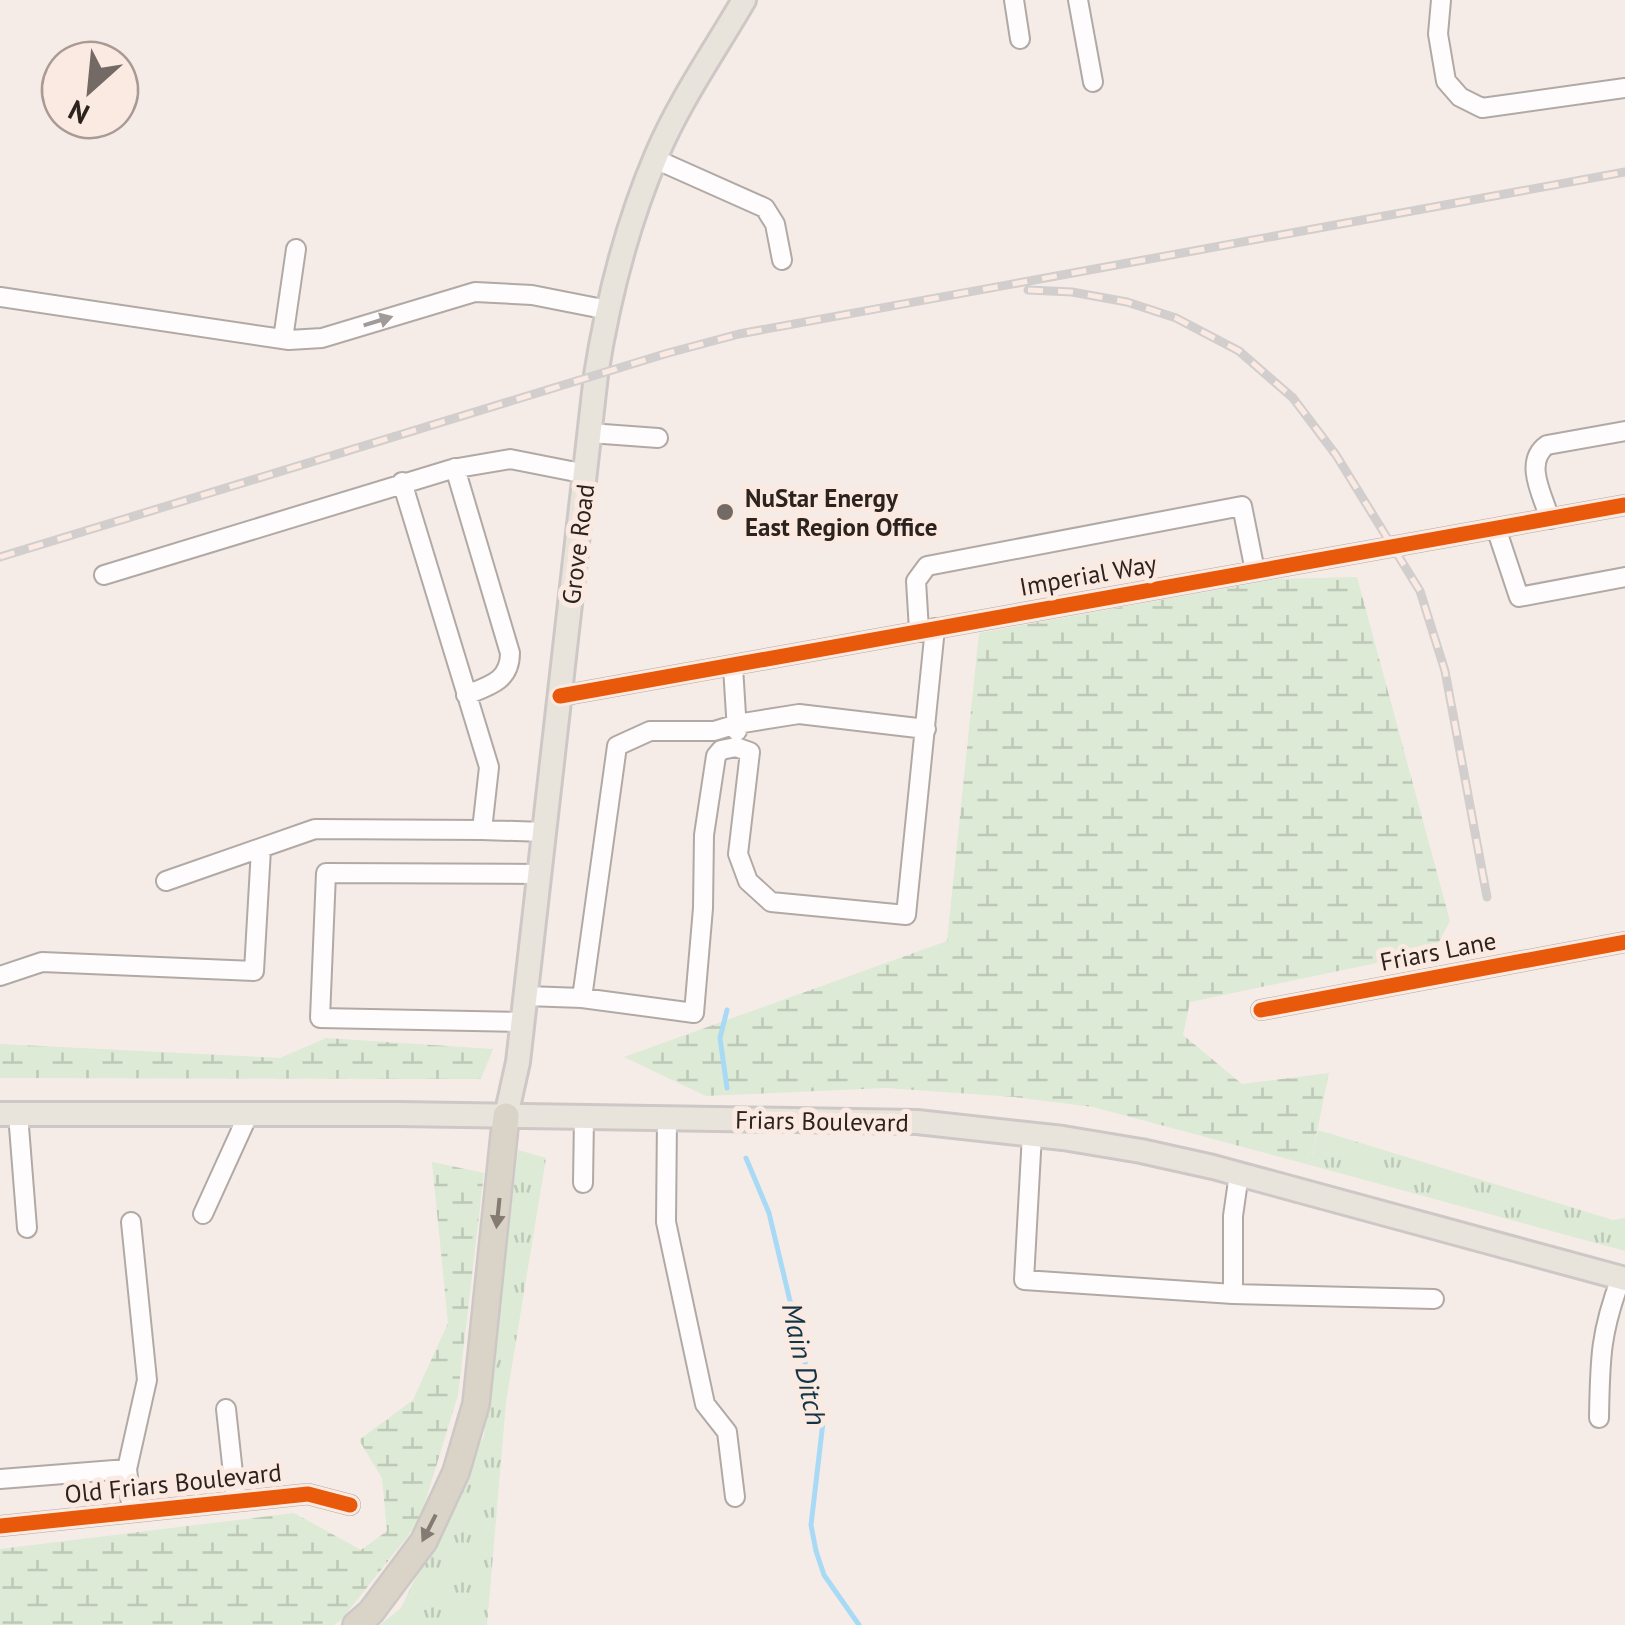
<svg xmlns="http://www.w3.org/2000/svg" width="1625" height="1625" font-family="'PT Sans',sans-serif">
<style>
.grass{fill:url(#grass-tufts)}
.wetland{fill:url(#wetland-marsh)}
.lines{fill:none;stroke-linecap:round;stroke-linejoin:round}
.stream{stroke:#a9daf5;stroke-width:5}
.minor-casing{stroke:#b1a9a5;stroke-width:22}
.major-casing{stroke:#cdc8c6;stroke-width:28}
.highway-casing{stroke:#cdc8c6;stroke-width:30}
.minor{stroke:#fefcfc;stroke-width:18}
.major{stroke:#e8e4dc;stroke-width:22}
.highway{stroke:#dad3c7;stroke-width:25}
.rail-casing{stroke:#d1cecd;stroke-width:9}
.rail{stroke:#fbeae2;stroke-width:5;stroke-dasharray:15;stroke-linecap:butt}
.cycleway-casing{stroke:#fbeae2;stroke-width:21}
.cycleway{stroke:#e8590c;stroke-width:15}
.oneway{fill:#a09a98}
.oneway2{fill:#847b72}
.poi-dot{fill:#736965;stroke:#fbeae2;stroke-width:4}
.labels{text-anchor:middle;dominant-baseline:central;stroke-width:10;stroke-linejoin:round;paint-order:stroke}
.poi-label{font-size:25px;font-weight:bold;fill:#2d231e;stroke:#fbeae2;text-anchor:start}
.street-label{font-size:25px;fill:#2d231e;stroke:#fbeae2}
.water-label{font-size:28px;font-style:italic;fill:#123445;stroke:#fbeae2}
</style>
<defs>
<pattern id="grass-tufts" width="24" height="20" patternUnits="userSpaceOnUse" patternTransform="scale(2.5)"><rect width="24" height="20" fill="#dcead6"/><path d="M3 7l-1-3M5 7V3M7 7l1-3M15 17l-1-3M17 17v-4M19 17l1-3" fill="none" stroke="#bdc8b7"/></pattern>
<pattern id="wetland-marsh" width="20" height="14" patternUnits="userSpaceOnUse" patternTransform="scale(2.5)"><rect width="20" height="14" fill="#dcead6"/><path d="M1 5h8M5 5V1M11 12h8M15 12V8" fill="none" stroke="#bdc8b7"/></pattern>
</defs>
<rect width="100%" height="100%" fill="#f5ece8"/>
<path class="grass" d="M 1318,1130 L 1613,1220 L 1625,1218 L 1625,1251 L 1310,1165 Z
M 518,1150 L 546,1158 L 506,1402 L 487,1625 L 380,1625 L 401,1608 L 484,1436 Z"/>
<path class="wetland" d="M 1357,577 L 1450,921 L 1434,951 L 1190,1002 L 1183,1035 L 1242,1084 L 1329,1073 L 1310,1165 L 1093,1107 L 1015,1097 L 886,1088 L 706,1096 L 624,1057 L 947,941 L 979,633 L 1278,579 Z
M 326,1038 L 493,1049 L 481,1079 L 0,1078 L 0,1044 L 280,1058 Z
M 432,1162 L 484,1173 L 458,1395 L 419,1522 L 341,1620 L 334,1625 L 0,1625 L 0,1549 L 294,1513 L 361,1550 L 387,1531 L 382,1478 L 359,1440 L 413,1400 L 448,1323 Z"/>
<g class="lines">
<path class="stream" d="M 727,1088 L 720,1038 L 727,1010
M 746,1158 L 769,1213 L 790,1301 L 802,1337 L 806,1371 L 823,1422 L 811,1525 L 816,1551 L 824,1575 L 859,1625"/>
<defs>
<path id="minor" d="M 1014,0 L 1020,39
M 1078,0 L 1093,82
M 1441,0 L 1438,34 L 1446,81 L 1460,97 L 1482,108 L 1625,88
M 655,159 L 765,208 L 775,224 L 782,260
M 0,297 L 289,340 L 322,338 L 475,292 L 532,295 L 608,310
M 283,339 L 296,249
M 590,433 L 658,438
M 455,468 L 510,653 C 510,681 489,686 466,695
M 402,482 L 489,767 L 482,830 L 545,832
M 1550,519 C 1543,496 1523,462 1547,445 L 1625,431
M 1496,528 L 1519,597 L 1625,577
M 104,575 L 452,469 L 510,459 L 586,474
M 919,630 L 916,581 L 927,566 L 1242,506 L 1255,571
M 733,667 L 737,731
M 560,696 L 1625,505
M 166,881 L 315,829 L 482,830
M 0,976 L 42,962 L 254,971 L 261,849
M 526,996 L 582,998 L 694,1013 L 703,908 L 704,835 L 716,756 L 721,750 L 736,747 L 750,752 L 738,854 L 748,881 L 771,902 L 906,915 L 935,628
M 582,998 L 617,746 L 650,731 L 714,731 L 737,724 L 799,714 L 926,729
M 1261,1010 L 1625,942
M 523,1022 L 320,1018 L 326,873 L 540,874
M 18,1114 L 27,1228
M 667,1119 L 666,1222 L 705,1404 L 727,1432 L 735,1497
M 1032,1134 L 1024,1280 L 1233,1294
M 1239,1174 L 1233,1216 L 1233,1294 L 1434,1299
M 583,1183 L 584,1117
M 203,1214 L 249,1113
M 131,1222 L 147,1380 L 127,1469 L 132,1512
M 226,1409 L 236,1501
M 1599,1418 C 1600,1360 1600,1333 1621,1278
M 0,1479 L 127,1469
M 0,1526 L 308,1494 L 350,1505"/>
<path id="major" d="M 0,1114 L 399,1114 L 917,1122 L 1063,1138 L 1141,1151 L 1213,1167 L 1625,1279
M 506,1116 L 518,1062 L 596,375 C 608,299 627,224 657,154 C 680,100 715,50 744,0"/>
<path id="highway" d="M 356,1625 L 371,1612 L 424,1541 L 456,1472 L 476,1404 L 506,1116"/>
</defs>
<use href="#minor" class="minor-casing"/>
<use href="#major" class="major-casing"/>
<use href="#highway" class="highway-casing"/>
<use href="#minor" class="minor"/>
<use href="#major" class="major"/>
<use href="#highway" class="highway"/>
<defs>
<path id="rail" d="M 1028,290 L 1072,292 L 1127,302 L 1176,318 L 1239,351 L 1293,398 L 1336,455 L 1420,591 L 1445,671 L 1487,897
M 0,557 L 668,353 L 739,334 L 1625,172"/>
</defs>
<use href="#rail" class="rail-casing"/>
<use href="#rail" class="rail"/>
<defs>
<path id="cycleway" d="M 560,696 L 1625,505
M 1261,1010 L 1625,942
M 0,1526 L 308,1494 L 350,1505"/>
</defs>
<use href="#cycleway" class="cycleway-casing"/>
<use href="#cycleway" class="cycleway"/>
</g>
<defs><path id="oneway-solid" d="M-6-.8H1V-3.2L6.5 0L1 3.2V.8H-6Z" transform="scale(2.5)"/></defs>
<use class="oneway" href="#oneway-solid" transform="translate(378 321) rotate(-17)"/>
<g class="oneway2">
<use href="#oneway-solid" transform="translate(498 1213) rotate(96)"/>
<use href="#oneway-solid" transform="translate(429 1528) rotate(117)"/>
</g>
<circle class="poi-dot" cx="725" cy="512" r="10"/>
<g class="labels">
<g class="poi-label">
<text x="745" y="498">NuStar Energy<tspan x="745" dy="29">East Region Office</tspan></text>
</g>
<g class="street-label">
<text transform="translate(578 544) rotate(-83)">Grove Road</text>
<text transform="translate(1088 575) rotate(-10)">Imperial Way</text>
<text transform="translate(1438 951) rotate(-11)">Friars Lane</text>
<text transform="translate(822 1121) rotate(1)">Friars Boulevard</text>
<text transform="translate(173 1483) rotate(-6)">Old Friars Boulevard</text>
</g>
<g class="water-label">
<text transform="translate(805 1364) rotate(78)">Main Ditch</text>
</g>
</g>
<g transform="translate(90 90) rotate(207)"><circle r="48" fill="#fbeae2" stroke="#a99a94" stroke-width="2.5"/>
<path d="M0-8L18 38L0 25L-18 38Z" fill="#736965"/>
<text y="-15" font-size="28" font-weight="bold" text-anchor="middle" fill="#2d231e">N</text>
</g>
</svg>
